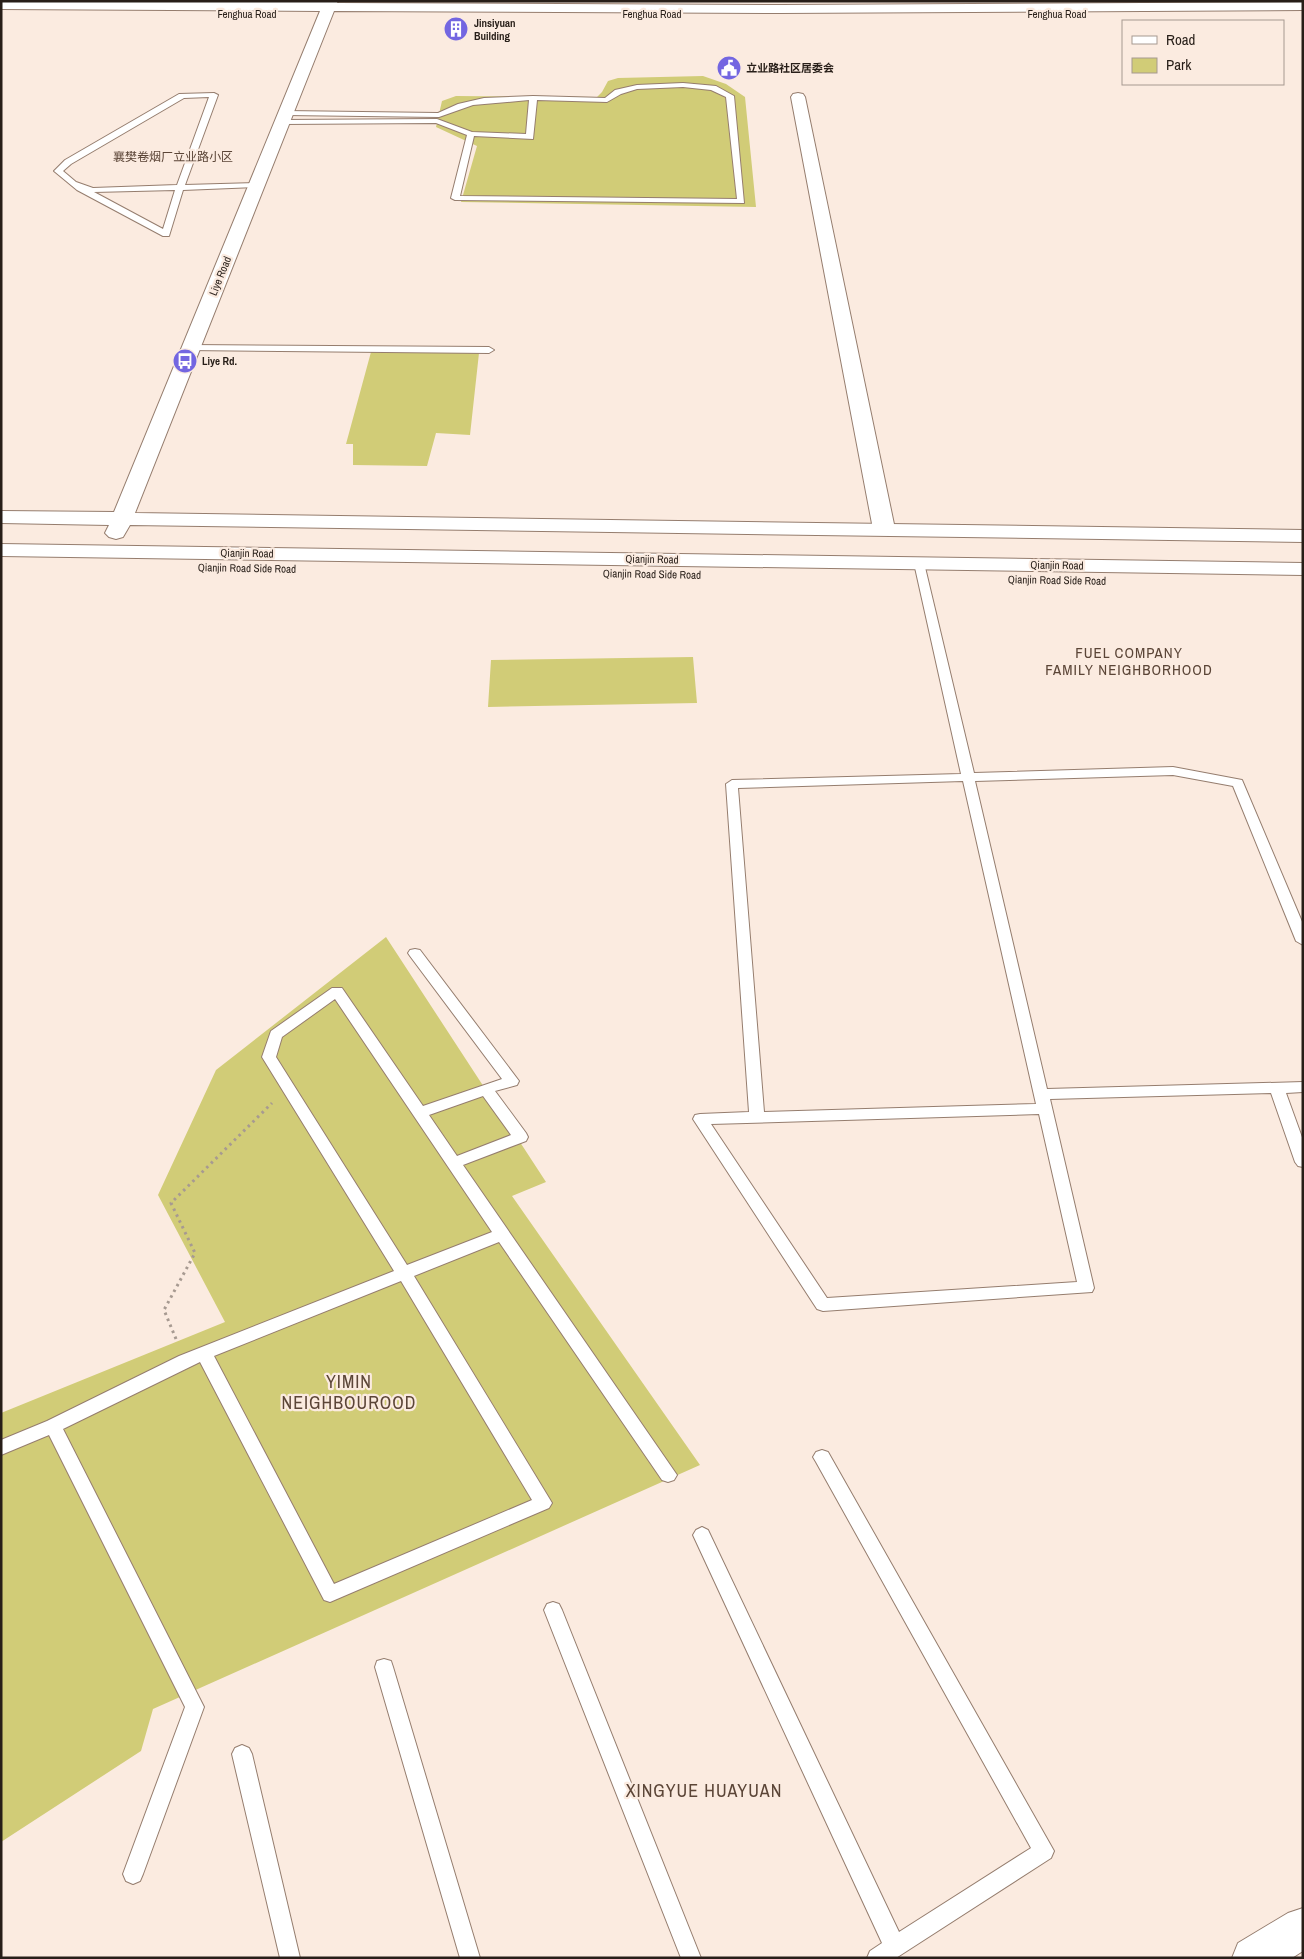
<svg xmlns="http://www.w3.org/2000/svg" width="1304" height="1959" font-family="'Archivo Narrow','Noto Sans SC',sans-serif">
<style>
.green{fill:#d1cc77}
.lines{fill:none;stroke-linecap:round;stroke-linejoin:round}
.lane-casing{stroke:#957d6e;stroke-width:2}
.street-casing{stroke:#957d6e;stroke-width:2}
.secondary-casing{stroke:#957d6e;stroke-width:2}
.path{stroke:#a79a91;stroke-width:3;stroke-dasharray:2.5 4;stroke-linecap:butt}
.lane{fill:#fff;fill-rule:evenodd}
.street{fill:#fff;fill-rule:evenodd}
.secondary{fill:#fff;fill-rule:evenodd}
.labels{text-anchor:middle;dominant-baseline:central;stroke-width:4.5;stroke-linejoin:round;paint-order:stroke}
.far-street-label{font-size:11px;fill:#271e18;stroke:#fbebe0}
.far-poi-label{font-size:11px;font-weight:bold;fill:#271e18;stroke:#fbebe0;text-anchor:start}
.far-neighbourhood-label{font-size:12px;fill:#5b4537;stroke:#fbebe0}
.neighbourhood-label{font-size:15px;letter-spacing:1px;fill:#5b4537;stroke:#fbebe0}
.near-neighbourhood-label{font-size:18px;letter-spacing:1px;fill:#5b4537;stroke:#fbebe0}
</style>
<rect width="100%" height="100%" fill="#fbebe0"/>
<path class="green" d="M 703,76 L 726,84 L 745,97 L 756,207 L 461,202 L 477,146 L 436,127 L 442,101 L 456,96 L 597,97 L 602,92 L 608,81 L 618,78 Z
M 371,352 L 479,353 L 470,435 L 436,433 L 427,466 L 353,465 L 353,444 L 346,444 Z
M 693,657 L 697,703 L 488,707 L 491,660 Z
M 386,937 L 546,1182 L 512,1196 L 700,1465 L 153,1709 L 141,1751 L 1,1842 L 1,1413 L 225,1322 L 158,1195 L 216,1070 Z"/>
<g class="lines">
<defs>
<path id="lane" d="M 683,83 L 716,86 L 734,96 L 744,203 L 455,200 L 451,198 L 467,135 L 436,123 L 282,124 L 278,122 L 282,120 L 437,119 L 472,132 L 526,134 L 529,100 L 473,105 L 439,117 L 286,115 L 282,113 L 286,111 L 438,113 L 458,104 L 484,98 L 533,96 L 605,98 L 615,90 L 637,85 ZM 683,87 L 711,90 L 726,97 L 737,199 L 460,196 L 474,136 L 533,139 L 537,100 L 607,102 L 621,94 L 637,89 Z
M 214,93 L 218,95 L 185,185 L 257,183 L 261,185 L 257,187 L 183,190 L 169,236 L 163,236 L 77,190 L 54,171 L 65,160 L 179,94 ZM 209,97 L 177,185 L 93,188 L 76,182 L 63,171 L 71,164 L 184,98 ZM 175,190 L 163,229 L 94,192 Z
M 190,345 L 489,347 L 494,350 L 489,353 L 187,350 L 185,348 Z
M 919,560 L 924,563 L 974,773 L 1173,767 L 1242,780 L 1303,924 L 1303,945 L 1296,941 L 1233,786 L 1173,775 L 975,781 L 1047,1089 L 1303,1082 L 1303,1092 L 1286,1093 L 1303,1140 L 1303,1167 L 1298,1166 L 1295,1162 L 1271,1093 L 1050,1099 L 1094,1288 L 1092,1292 L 823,1311 L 817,1309 L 693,1119 L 695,1115 L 700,1114 L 749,1112 L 726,784 L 732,780 L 961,774 L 914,563 ZM 963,781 L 1036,1104 L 764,1112 L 738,788 ZM 1039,1114 L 1077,1282 L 827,1298 L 711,1124 Z
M 415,949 L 420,950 L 519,1081 L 517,1085 L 495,1091 L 526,1133 L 528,1137 L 526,1141 L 463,1165 L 677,1475 L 674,1480 L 668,1482 L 662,1480 L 499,1242 L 414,1276 L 549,1498 L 552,1503 L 549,1508 L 330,1602 L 324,1600 L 200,1362 L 63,1429 L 204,1707 L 143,1874 L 140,1881 L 133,1884 L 126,1881 L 123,1874 L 185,1707 L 49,1435 L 1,1455 L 1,1440 L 47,1421 L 179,1356 L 394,1271 L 262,1057 L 271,1031 L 332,988 L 342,988 L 423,1106 L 502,1079 L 410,956 L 408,953 L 410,950 ZM 335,999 L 492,1232 L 407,1265 L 276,1057 L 282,1037 ZM 483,1096 L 511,1135 L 457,1156 L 429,1115 ZM 401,1281 L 532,1500 L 334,1584 L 214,1356 Z
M 822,1450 L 828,1452 L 1054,1851 L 1051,1858 L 896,1958 L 867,1958 L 870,1951 L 882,1943 L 693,1535 L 696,1530 L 702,1527 L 708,1530 L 899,1932 L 1031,1848 L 816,1462 L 813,1457 L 816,1452 Z
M 553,1602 L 559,1604 L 562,1610 L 701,1958 L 681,1958 L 544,1610 L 547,1604 Z
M 384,1659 L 391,1661 L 393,1667 L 480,1958 L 460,1958 L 375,1667 L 377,1661 Z
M 242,1745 L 249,1748 L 252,1754 L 300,1958 L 280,1958 L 232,1754 L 235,1748 Z"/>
<path id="street" d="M 798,93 L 803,94 L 805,97 L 895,529 L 891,533 L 884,535 L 877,533 L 873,529 L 791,97 L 793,94 Z
M 1303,1908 L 1303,1951 L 1292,1958 L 1232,1958 L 1238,1943 L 1288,1913 Z"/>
<path id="secondary" d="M 1,1 L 338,1 L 337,3 L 781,5 L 1303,2 L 1303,10 L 781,13 L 334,11 L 135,513 L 1303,530 L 1303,542 L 130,525 L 123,537 L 116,539 L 109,537 L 105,533 L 109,525 L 1,523 L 1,511 L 114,512 L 320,11 L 1,9 Z
M 1,544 L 1303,563 L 1303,575 L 1,556 Z"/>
</defs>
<use href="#lane" class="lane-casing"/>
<use href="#street" class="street-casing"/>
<use href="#secondary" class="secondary-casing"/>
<path class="path" d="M 176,1339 L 164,1310 L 195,1253 L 171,1203 L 272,1103"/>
<use href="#lane" class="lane"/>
<use href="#street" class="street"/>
<use href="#secondary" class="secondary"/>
</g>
<defs>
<symbol id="building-disc" viewBox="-11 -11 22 22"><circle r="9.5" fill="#7366e1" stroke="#fbebe0"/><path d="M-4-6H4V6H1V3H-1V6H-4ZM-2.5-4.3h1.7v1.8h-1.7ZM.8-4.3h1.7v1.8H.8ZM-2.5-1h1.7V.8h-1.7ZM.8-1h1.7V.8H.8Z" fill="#fff"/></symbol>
<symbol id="civic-disc" viewBox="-11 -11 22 22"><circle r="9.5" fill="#7366e1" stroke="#fbebe0"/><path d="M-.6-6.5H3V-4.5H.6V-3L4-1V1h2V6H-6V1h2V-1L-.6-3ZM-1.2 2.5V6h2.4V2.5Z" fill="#fff"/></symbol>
<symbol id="bus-disc" viewBox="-11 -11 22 22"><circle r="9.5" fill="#7366e1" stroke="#fbebe0"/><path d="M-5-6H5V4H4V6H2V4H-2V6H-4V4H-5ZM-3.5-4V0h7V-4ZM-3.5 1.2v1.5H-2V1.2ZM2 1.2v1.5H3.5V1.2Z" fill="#fff"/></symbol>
</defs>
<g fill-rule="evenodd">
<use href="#building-disc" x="442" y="15" width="28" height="28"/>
<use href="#civic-disc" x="715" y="54" width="28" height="28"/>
<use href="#bus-disc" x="171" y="347" width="28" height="28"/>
</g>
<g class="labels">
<g class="far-street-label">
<text x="247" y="14">Fenghua Road</text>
<text x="652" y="14">Fenghua Road</text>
<text x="1057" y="14">Fenghua Road</text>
<text transform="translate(220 276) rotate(-68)">Liye Road</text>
<text transform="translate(247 553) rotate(1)">Qianjin Road</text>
<text transform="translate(652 559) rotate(1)">Qianjin Road</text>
<text transform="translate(1057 565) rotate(1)">Qianjin Road</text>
<text transform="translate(247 568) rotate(1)">Qianjin Road Side Road</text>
<text transform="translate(652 574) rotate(1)">Qianjin Road Side Road</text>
<text transform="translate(1057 580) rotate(1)">Qianjin Road Side Road</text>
</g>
<g class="far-poi-label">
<text x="474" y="23">Jinsiyuan<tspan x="474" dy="13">Building</tspan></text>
<text x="746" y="68">立业路社区居委会</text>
<text x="202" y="361">Liye Rd.</text>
</g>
<g class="far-neighbourhood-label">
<text x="173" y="157">襄樊卷烟厂立业路小区</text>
</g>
<g class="neighbourhood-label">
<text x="1129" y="652">FUEL COMPANY<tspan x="1129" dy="17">FAMILY NEIGHBORHOOD</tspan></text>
</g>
<g class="near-neighbourhood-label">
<text x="349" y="1381">YIMIN<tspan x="349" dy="21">NEIGHBOUROOD</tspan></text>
<text x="704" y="1790">XINGYUE HUAYUAN</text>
</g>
</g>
<rect width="1304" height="1959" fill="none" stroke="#271e18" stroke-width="5"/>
<rect x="1122" y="20" width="162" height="65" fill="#fbebe0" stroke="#a69990"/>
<rect x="1132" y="36" width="25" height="8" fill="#ffffff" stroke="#a69990"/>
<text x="1166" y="45" font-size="15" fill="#271e18">Road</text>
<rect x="1132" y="58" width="25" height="15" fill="#d1cc77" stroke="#a69990"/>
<text x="1166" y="70" font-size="15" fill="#271e18">Park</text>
</svg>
